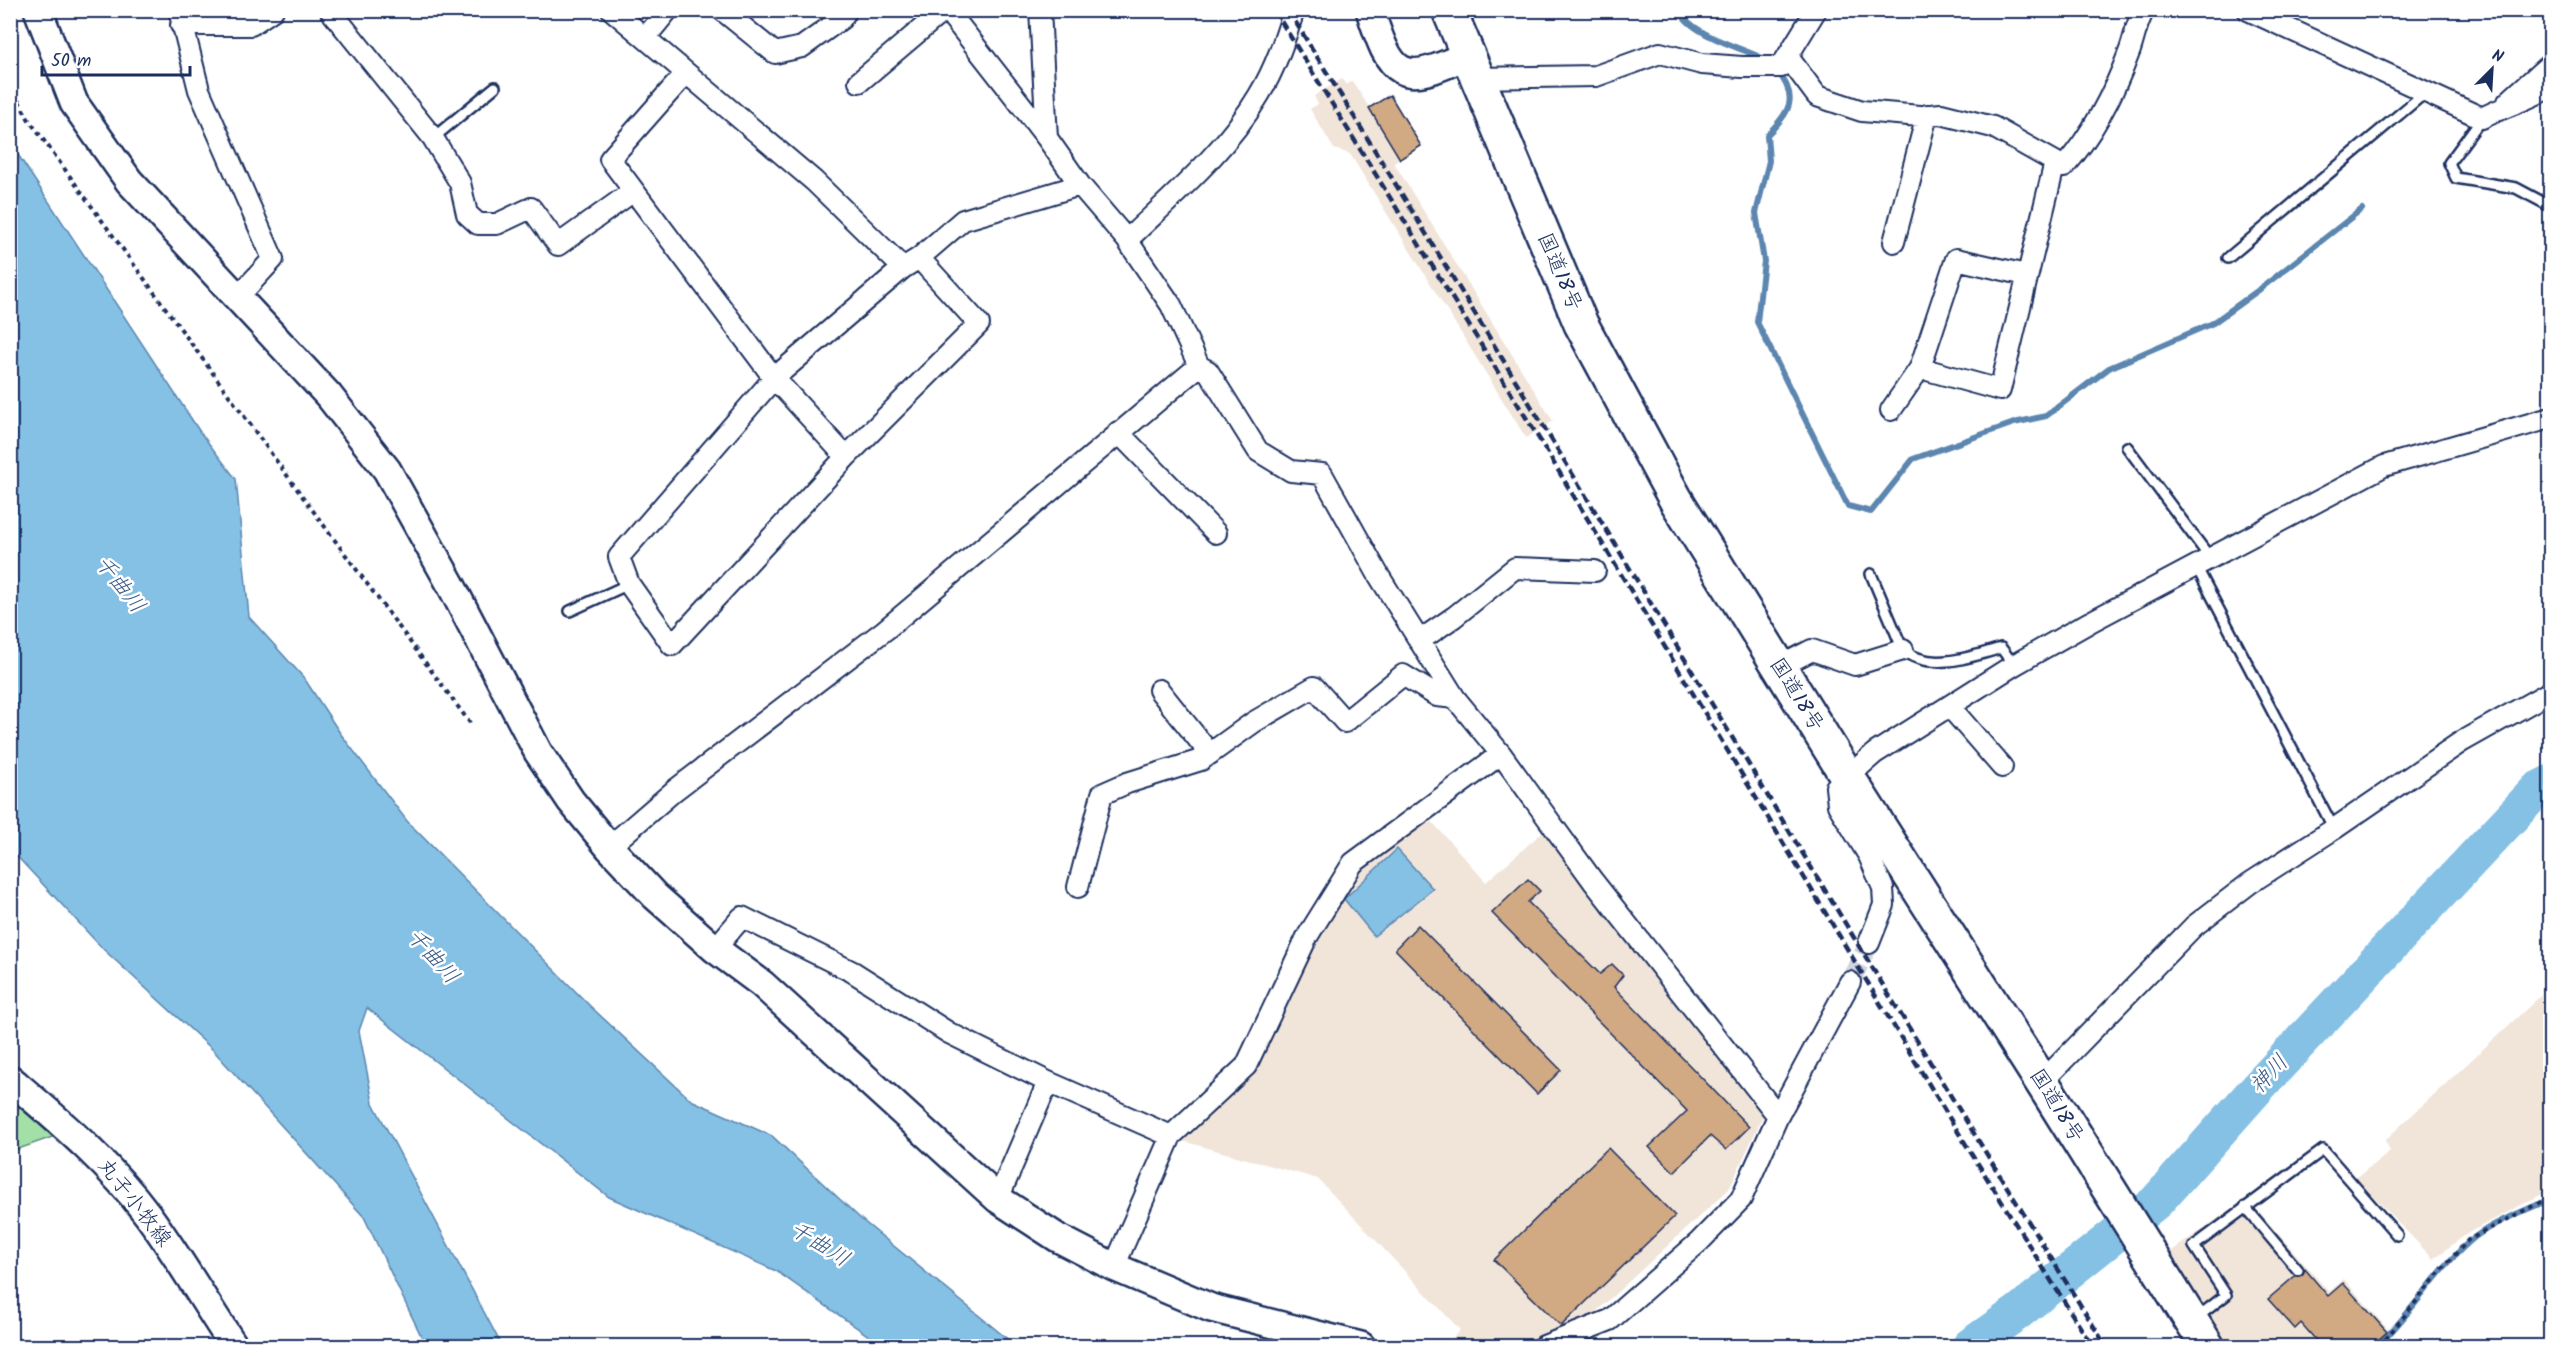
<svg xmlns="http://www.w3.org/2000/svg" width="2561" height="1357" font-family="Kalam,'Klee One',sans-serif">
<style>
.built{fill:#f1e5da}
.green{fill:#a2e0a7;stroke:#5e8882;stroke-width:1.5}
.water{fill:#85c0e5;stroke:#5b86af;stroke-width:1.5}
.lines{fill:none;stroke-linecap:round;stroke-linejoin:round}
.stream{stroke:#5b86af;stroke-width:6}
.river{stroke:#85c0e5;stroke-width:36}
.building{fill:#d1a983;stroke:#1b2f5e;stroke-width:1.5}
.street-tunnel{stroke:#d1d5df;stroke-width:20;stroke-dasharray:20 10;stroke-linecap:butt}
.lane-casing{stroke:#1b2f5e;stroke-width:14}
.street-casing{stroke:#1b2f5e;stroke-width:24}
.secondary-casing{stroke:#1b2f5e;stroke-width:32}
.highway-casing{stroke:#1b2f5e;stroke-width:38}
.path{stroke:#1b2f5e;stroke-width:4;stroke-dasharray:4.5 4.5;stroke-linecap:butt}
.lane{stroke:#fff;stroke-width:9}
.street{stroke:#fff;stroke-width:20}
.secondary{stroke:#fff;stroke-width:27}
.highway{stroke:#fff;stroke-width:33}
.rail{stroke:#1b2f5e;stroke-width:4.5;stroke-dasharray:9 4.5;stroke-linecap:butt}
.labels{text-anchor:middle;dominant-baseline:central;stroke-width:5;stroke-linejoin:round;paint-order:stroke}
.street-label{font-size:21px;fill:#1b2f5e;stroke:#fff}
.water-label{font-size:22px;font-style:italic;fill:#3b5a86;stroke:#fff}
</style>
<rect width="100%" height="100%" fill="#fff"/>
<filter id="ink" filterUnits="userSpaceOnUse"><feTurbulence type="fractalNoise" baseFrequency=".0167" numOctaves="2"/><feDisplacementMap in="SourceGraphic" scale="12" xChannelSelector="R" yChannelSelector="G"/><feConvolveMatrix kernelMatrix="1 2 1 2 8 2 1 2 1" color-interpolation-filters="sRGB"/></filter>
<g filter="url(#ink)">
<path class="built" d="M 1342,79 L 1346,85 L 1352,81 L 1369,107 L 1390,95 L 1421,146 L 1394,163 L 1553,421 L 1526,438 L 1350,154 L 1334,149 L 1310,109 L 1318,104 L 1314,96 Z
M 1426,815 L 1486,882 L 1547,828 L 1763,1116 L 1729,1189 L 1585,1322 L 1566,1331 L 1514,1346 L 1445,1346 L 1460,1330 L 1318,1179 L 1179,1140 L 1252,1069 L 1314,936 L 1356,868 Z
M 2550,987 L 2550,1190 L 2468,1233 L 2433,1259 L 2356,1178 L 2390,1151 L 2385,1140 Z
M 2247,1198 L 2329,1292 L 2344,1279 L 2390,1332 L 2374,1346 L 2228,1346 L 2212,1321 L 2192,1298 L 2166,1255 Z"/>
<path class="green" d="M 11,1096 L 58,1135 L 10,1152 Z"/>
<path class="water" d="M 11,144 L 200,432 L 236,479 L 249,617 L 304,678 L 340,733 L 407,821 L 590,1006 L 691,1100 L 772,1136 L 862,1220 L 1016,1346 L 883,1346 L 776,1271 L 609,1197 L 367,1008 L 359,1031 L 373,1103 L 502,1346 L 426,1346 L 364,1217 L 213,1050 L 103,949 L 11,850 Z
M 1397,849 L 1433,889 L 1374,936 L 1344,899 Z"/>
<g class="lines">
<path class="stream" d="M 1680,10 C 1689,35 1746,49 1769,61
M 1777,71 C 1800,98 1789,113 1767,135 L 1769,161 L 1756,213 L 1764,261 L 1757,322 L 1848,506 L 1871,512 L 1913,459 L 2014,423 L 2046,416 L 2109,368 L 2213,323 L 2260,289 L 2362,209
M 2377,1346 C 2411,1315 2434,1273 2469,1242 C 2491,1222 2524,1212 2550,1199"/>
<path class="river" d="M 1970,1346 L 2017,1313 L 2156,1202 L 2259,1086 L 2538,789 L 2550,783"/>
</g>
<path class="building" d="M 1390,95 L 1421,146 L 1400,159 L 1369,108 Z
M 1528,879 L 1540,891 L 1528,902 L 1600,974 L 1612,964 L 1623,975 L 1614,987 L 1749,1127 L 1726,1150 L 1710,1136 L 1674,1172 L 1649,1147 L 1687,1111 L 1492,913 Z
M 1418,925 L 1561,1070 L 1537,1094 L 1395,949 Z
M 1608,1148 L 1675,1216 L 1561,1326 L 1494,1260 Z
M 2305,1269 L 2328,1296 L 2343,1283 L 2387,1332 L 2370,1347 L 2322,1347 L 2301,1323 L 2295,1329 L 2268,1299 L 2295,1276 L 2302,1275 Z"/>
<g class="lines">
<path class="street-tunnel" d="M 1850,982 L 1869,943"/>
<defs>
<path id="lane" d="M 2482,118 L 2449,163 L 2456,178 L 2516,188 L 2550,206
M 433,138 L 495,87
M 2228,258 L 2426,92
M 2127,447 L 2211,559
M 2196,566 L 2334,829
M 1871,574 L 1903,650 C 1930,672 1971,657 2001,648 L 2014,665
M 570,611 L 629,584
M 2245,1207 L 2298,1270
M 2195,1319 L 2226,1295 L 2194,1246 L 2323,1150 L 2397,1235"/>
<path id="street" d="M 179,10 L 199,90 L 273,259 L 237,298
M 330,10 L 433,138 L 460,183 L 467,214 L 478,224 L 497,224 L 531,208 L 558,245 L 632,192
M 612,10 L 814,181 L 903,268
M 722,10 L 775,53 L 802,47 L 841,19 L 847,10
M 947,10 L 1047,138 L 1080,185 L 1127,240 L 1171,305 L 1199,366 L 1208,371 L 1258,451 L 1291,471 L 1322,474 L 1379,576 L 1455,698 L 1501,754 L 1593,881 L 1778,1116
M 1040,10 L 1047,138
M 2248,10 L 2482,118 C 2505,106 2528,100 2550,87
M 181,25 L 251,25 L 273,10
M 645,38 L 668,10
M 1788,57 L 1817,96 L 1862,111 L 1920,116 L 1941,114 L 1993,127 L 2064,167 C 2094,133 2114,93 2130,50 C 2135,36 2136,24 2144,10
M 686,73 L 610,159 L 774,378 L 846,457
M 1476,78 L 1596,76 L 1660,53 L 1702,64 L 1742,67 L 1781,67 L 1816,10
M 859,82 L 944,10
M 2508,102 L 2550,64
M 1127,240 C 1174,195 1226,151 1259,95 C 1275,69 1285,39 1294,10
M 1894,242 L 1927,115
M 919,258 L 979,324 L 846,457 L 672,645 L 629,584 L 619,557 L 774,378 L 903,268 Z
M 919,258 L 963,220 L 1080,185
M 1920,368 L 2000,390 L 2055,162
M 1891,410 L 1920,368 L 1956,259 L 2026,275
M 1118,432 L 1216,533
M 1419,641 L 1454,617 L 1515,568 L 1595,571
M 1779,667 L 1812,650 L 1855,665 L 1903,650
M 1159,690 L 1210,754
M 1950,707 L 2002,767
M 609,847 L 675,790 L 885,630 L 1199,366
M 1078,887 L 1102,794 L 1127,783 L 1201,760 L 1254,722 L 1314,687 L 1345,722 L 1403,675 L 1437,696 L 1455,698
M 1869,943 L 1884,905 L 1883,888 L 1869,856 L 1838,805 L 1836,787 L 1875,753 L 2014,665 L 2090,622 L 2384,466 L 2550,418
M 715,949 L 742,917 L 853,972 L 949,1033 L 1048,1082 L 998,1199
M 1048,1082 L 1171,1136 L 1114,1267
M 2042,1082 L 2194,926 L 2250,883 L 2334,829 L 2461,742 L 2550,692
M 1171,1136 L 1246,1066 L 1307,937 L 1353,863 L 1501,754
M 1544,1346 L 1610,1320 L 1699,1242 L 1741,1199 L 1778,1116 L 1850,982"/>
<path id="secondary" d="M 38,10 L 74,103 L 129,181 L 329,396 L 387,470 L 451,585 L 538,752 L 571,801 L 609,847 L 655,896 L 715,949 L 762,984 L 998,1199 L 1058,1238 L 1114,1267 L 1211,1308 L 1361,1346
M 1370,10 C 1391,76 1401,88 1466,55
M 10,1079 C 60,1122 109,1163 148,1215 C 179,1257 205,1303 234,1346"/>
<path id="highway" d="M 1449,10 L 1581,324 L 1676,500 L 1847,776 L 2052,1098 L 2207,1346"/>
</defs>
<use href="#lane" class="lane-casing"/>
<use href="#street" class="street-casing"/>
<use href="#secondary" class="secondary-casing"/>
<use href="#highway" class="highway-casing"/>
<path class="path" d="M 10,85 L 29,120 L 294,485 L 470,723
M 2380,1346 L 2444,1267 L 2468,1240 L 2550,1197"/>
<use href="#lane" class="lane"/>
<use href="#street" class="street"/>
<use href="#secondary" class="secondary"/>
<use href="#highway" class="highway"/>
<path class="rail" d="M 1274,10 L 1535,432 L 1950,1119 L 2092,1346
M 1288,10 C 1564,454 1829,904 2106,1346"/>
</g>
</g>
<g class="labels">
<g class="street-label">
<text transform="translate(1559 272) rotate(67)">国道18号</text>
<text transform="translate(1796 695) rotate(58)">国道18号</text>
<text transform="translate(2056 1106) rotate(58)">国道18号</text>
<text transform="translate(134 1203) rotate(52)">丸子小牧線</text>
</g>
<g class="water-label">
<text transform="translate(119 585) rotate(52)">千曲川</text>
<text transform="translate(432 957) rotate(48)">千曲川</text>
<text transform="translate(2270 1075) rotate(-47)">神川</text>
<text transform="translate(819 1245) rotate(32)">千曲川</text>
</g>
</g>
<rect width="2561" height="1357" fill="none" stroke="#fff" stroke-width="36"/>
<rect x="18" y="18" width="2525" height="1321" fill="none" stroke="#1b2f5e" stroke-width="2" filter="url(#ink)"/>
<g transform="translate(2492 69) rotate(24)" stroke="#ffffff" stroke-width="4.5" paint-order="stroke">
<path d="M0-4.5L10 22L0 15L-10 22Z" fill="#1b2f5e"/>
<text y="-9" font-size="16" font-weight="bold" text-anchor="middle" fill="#1b2f5e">N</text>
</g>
<path d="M42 66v9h148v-9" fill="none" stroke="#1b2f5e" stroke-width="3"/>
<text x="51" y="66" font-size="18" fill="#1b2f5e" stroke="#ffffff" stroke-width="4.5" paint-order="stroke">50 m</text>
</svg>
